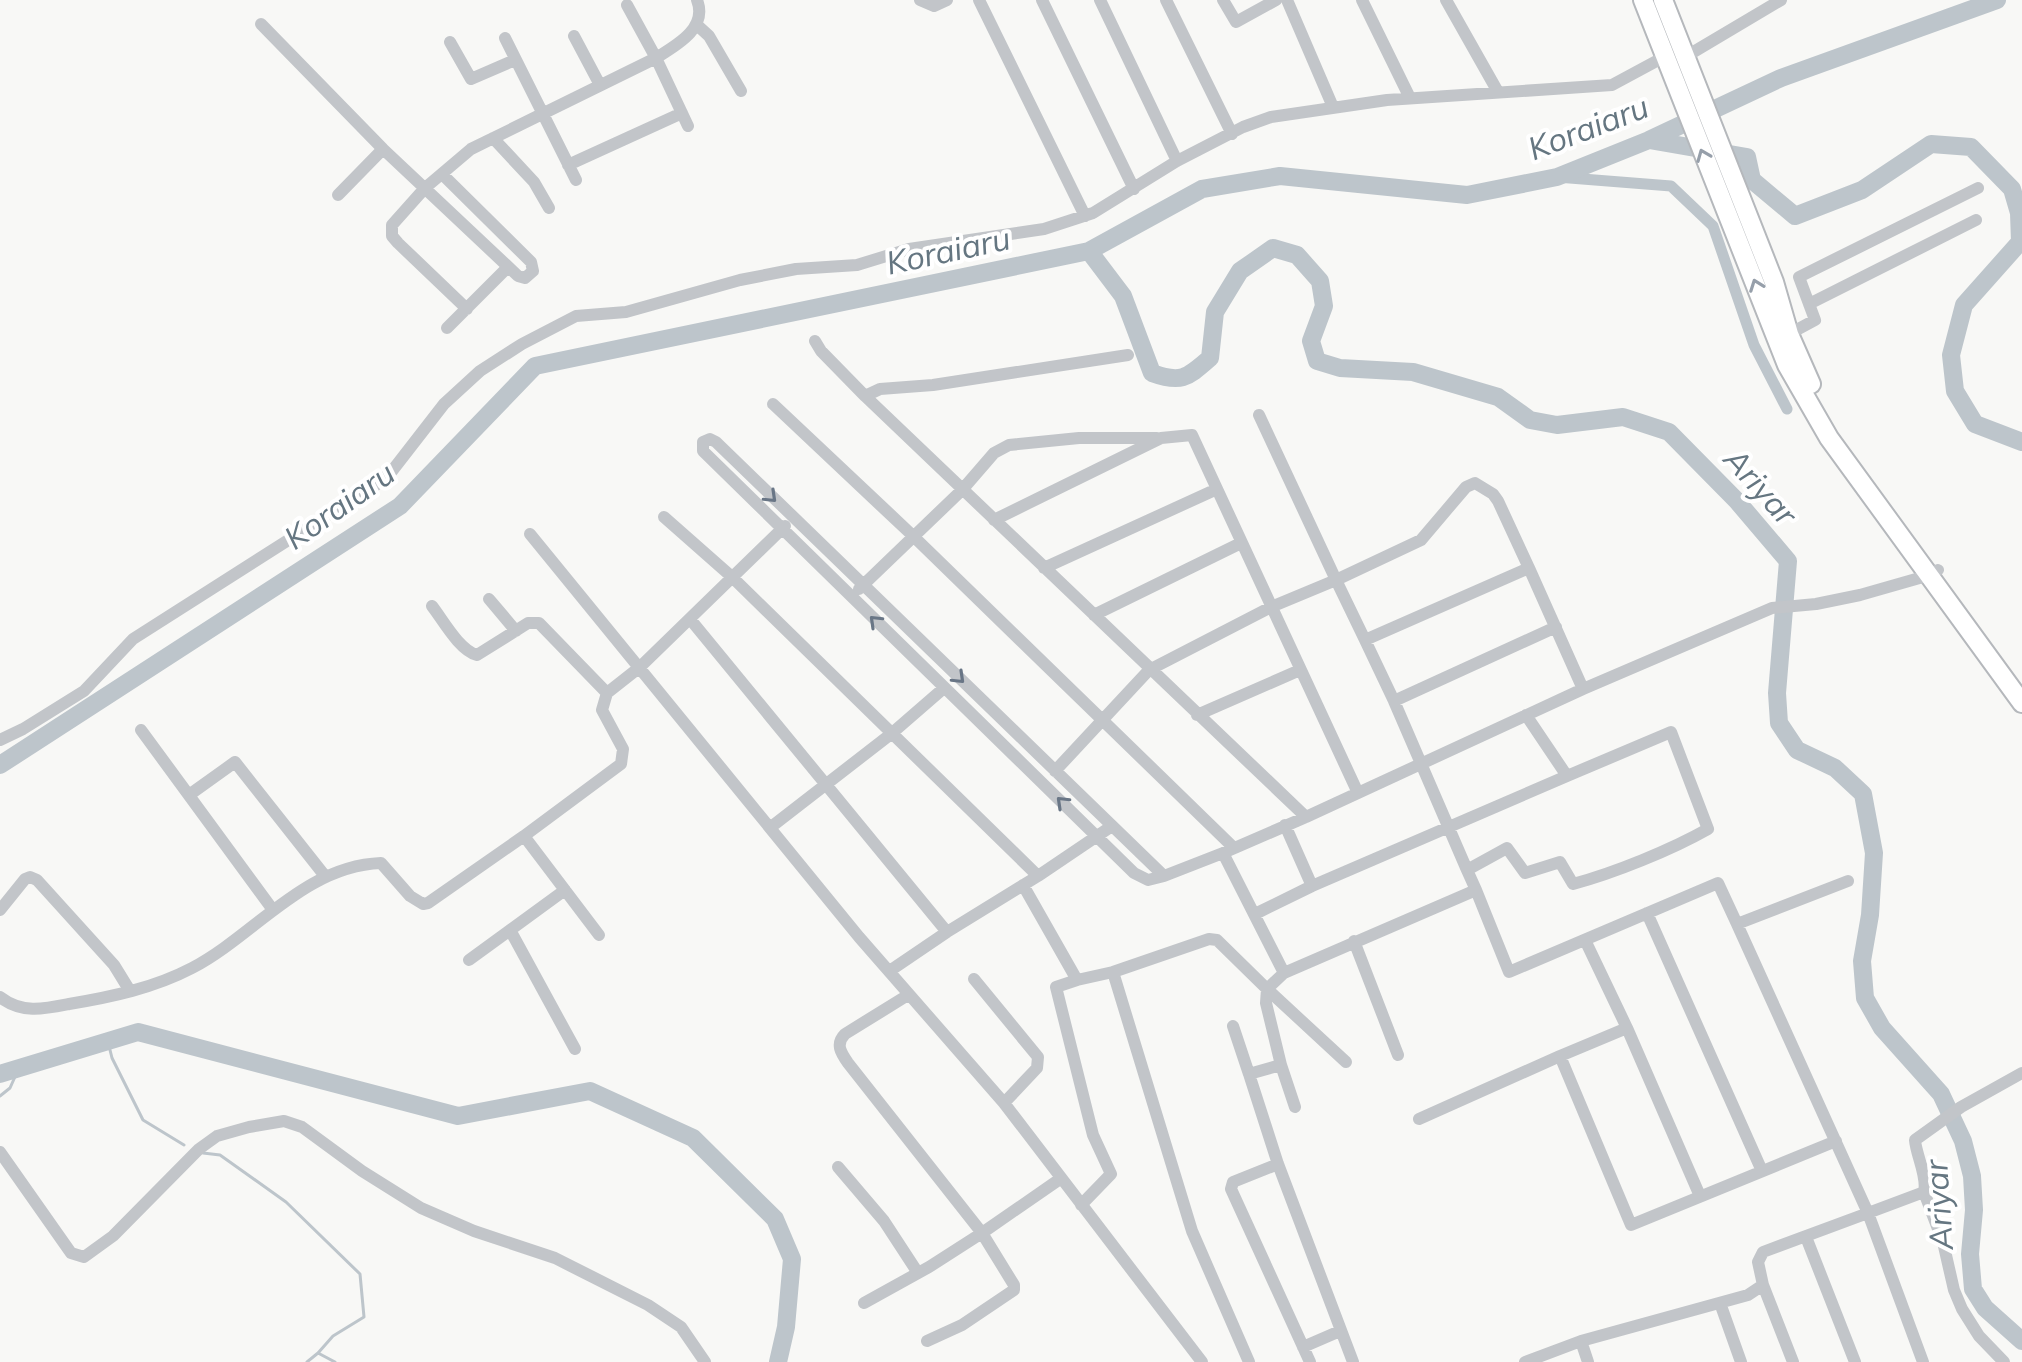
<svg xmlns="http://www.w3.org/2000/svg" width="2022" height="1362" font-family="Mulish,sans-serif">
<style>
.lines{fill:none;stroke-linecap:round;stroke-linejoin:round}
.stream{stroke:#bdc5cb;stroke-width:3}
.canal{stroke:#bdc5cb;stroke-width:11}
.river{stroke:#bdc5cb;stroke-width:18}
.highway-casing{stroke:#b5b8bc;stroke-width:22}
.minor{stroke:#c2c5c9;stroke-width:12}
.highway{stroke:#fff;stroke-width:18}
.oneway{stroke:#969faa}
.oneway2{stroke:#697686}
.labels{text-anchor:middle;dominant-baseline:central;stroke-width:8;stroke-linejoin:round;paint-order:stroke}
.water-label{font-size:32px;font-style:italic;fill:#657681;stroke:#fff}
</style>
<rect width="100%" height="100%" fill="#f8f8f6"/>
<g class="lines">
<path class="stream" d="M 108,1042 L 112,1058 L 143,1120 L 184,1145
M 0,1096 L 10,1088 L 18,1070
M 203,1153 L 220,1155 L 286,1202 L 360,1274 L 364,1317 L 333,1336 L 318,1353 L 307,1362
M 318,1353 L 335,1362"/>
<path class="canal" d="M 1557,177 L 1671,186 L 1713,226 L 1754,345 L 1787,409"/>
<path class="river" d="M 1649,140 L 1747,157 L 1752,180 L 1795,216 L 1862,190 L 1931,144 L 1971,147 L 2012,189 L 2019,213 L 2020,242 L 1964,305 L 1951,355 L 1955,391 L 1975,424 L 2022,442
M 1089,251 L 1123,296 L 1152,373 C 1182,384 1188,377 1210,358 L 1215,312 L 1240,271 L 1273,248 L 1297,255 L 1320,281 L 1324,306 L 1311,341 L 1317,361 L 1340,368 L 1413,372 L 1498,397 L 1530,420 L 1557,425 L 1623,417 L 1669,432 L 1737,501 L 1788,561 L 1777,693 L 1779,723 L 1797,750 L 1835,768 L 1863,794 L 1874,853 L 1870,915 L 1862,961 L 1865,998 L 1882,1028 L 1941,1094 L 1963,1141 L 1972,1176 L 1974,1210 L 1970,1254 L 1973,1289 L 1985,1308 L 2022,1341
M 0,765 L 400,506 L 535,366 L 1089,251 L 1202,189 L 1280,176 L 1467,195 L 1557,177 L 1649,140 L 1781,78 L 1997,0
M 0,1074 L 138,1032 L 458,1116 L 590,1091 L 693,1138 L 775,1219 L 792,1259 L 786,1327 L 778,1362"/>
<defs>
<path id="highway" d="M 1643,0 L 1787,365 L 1829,438 L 2022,703
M 1663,0 L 1774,282 L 1789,334 L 1811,384"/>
</defs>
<use href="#highway" class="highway-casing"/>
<path class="minor" d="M 920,0 L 934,6 L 947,0
M 979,0 L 1085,216
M 1042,0 L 1134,189
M 1100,0 L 1177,161
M 1166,0 L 1232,134
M 1223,0 L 1236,22 L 1276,0
M 1287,0 L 1333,107
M 1362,0 L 1410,98
M 1446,0 L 1498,92
M 261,24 L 383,149 L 518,276 L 525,278 L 533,271 L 531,262 L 442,174
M 697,25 L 709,36 L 741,91
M 574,36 L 600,85
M 505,38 L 576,180
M 450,42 L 471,79 L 515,60
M 1685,57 L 1781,0
M 688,126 L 656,58 C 677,45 708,28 697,0
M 493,138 L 534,182 L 549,208
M 568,165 L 682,113
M 338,195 L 383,149
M 1809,304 L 1976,220
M 467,309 L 398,243 L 392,236 L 392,225 L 425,188 L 471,149 L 656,58 L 627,5
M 447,328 L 508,267
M 1789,334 L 1815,320 L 1799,277 L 1978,188
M 815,341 L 821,351 L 865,396 L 1306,817
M 865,396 L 880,389 L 933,385 L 1128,355
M 773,404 L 911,534 L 1234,848
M 1259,415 L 1336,580 L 1421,540 L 1466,487 L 1475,483 L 1493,494 L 1498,501 L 1529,568
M 664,517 L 732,577 L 1038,876 L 947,932 L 690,619
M 994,520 L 1161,438 L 1192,435 L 1358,793
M 530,534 L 859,937 L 1004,1103 L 1037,1068 L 1038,1057 L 974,979
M 1044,568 L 1217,489
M 859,589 L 962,490 L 994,453 L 1009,445 L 1079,438 L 1157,438
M 489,599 L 516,631
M 432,606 C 443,620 459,650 477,655 L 528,623 L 539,623 L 607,693
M 1094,615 L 1241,543
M 1394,701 L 1556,627
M 1197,715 L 1300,670
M 1526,715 L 1567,776 L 1671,732 L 1708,829 C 1671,850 1614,873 1573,884 L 1560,862 L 1525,873 L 1507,848 L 1467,870 L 1394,701 L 1365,640 L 1529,568 L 1583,689
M 141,730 L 273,910
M 0,740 L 23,729 L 84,691 L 133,639 L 334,511 L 369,491 L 392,471 L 444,404 L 480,371 L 522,344 L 576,316 L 626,312 L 740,280 L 796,269 L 857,265 L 909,249 L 1044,229 L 1093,213 L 1177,161 L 1243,127 L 1271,117 L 1387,100 L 1612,85 L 1664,57
M 1055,771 L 1149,670 L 1271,607 L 1336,580 L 1365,640
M 189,795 L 235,762 L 325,876
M 1285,825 L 1312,886 L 1567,776
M 771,827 L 891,734 L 944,688
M 524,836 L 599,935
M 1223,853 L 1284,973 L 1476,890 L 1467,870
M 1038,876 L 1112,826
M 1164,876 L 716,442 L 710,439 L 703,442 L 703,451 L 1134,873 L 1148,880 L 1164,876 L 1223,853 L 1306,817 L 1583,689 L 1772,608 L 1816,604 L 1860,595 L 1930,575 L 1938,570
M 1023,885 L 1077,980 L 1056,987 L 1093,1135 L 1111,1174 L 1081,1205
M 1476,890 L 1509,972 L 1718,883 L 1737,924 L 1848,881
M 0,910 L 25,879 L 30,877 L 37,880 L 114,965 L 130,991
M 1647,913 L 1762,1171
M 1255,914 L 1312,886
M 510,930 L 575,1049
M 1585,940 L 1627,1028 L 1560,1056 L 1631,1225 L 1836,1141
M 1354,941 L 1398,1055
M 469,960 L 565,890
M 891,970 L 947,932
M 1113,972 L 1192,1231 L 1249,1362
M 1284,973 L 1267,989 L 1346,1062
M 1077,980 L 1113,972 L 1209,939 L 1217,940 L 1267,989 L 1266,1003 L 1281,1065 L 1249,1074 L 1278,1164 L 1353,1362
M 908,995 L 845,1034 C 835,1044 841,1053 848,1063 L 982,1233 L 1060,1179
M 0,997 C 22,1014 44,1009 69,1004 C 111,997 154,988 192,968 C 255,935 304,866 381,863 L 410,896 L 423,904 L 428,903 L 524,836 L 621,764 L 623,749 L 602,710 L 607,693 L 640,667 L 785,526
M 1233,1026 L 1249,1074
M 1627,1028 L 1700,1196
M 1281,1065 L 1295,1107
M 1004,1103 L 1202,1362
M 1419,1119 L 1560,1056
M 0,1152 L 71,1253 L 84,1257 L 113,1236 L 199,1149 L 217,1136 L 249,1127 L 284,1121 L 302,1127 L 362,1171 L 421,1208 L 474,1231 L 555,1258 L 648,1305 L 681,1327 L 705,1362
M 1278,1164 L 1233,1182 L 1231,1189 L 1310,1362
M 838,1167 L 884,1221 L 918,1273
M 1924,1192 L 1943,1242 L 1954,1290 L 1962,1309 L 1979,1336 L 2004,1362
M 1806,1237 L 1855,1362
M 1763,1285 L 1793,1362
M 864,1303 L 929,1267 L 982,1233 L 1014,1285 L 1014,1290 L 962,1325 L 927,1341
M 1720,1303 L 1741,1362
M 1581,1341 L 1588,1362
M 1303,1347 L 1340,1331
M 1525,1362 L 1581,1341 L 1748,1295 L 1763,1285 L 1758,1262 L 1763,1252 L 1868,1213 L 1737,924
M 1923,1362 L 1868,1213 L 1924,1192 C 1928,1177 1916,1155 1915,1140 L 1961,1107 L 2022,1073"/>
<use href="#highway" class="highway"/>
</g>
<defs><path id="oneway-chevron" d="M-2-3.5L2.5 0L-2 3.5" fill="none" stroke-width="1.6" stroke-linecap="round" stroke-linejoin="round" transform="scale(2)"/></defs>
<g class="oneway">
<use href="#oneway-chevron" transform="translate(1703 155) rotate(-112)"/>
<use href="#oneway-chevron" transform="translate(1756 285) rotate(-110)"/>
</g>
<g class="oneway2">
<use href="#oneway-chevron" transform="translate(771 497) rotate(44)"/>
<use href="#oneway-chevron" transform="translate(875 621) rotate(-136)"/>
<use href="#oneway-chevron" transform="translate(959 678) rotate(44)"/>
<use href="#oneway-chevron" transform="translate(1062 802) rotate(-136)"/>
</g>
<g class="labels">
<g class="water-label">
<text transform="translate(1588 127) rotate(-21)">Koraiaru</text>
<text transform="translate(948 250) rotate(-12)">Koraiaru</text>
<text transform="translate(1761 486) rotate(48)">Ariyar</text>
<text transform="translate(339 505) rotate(-35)">Koraiaru</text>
<text transform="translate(1938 1205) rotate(-94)">Ariyar</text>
</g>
</g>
</svg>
